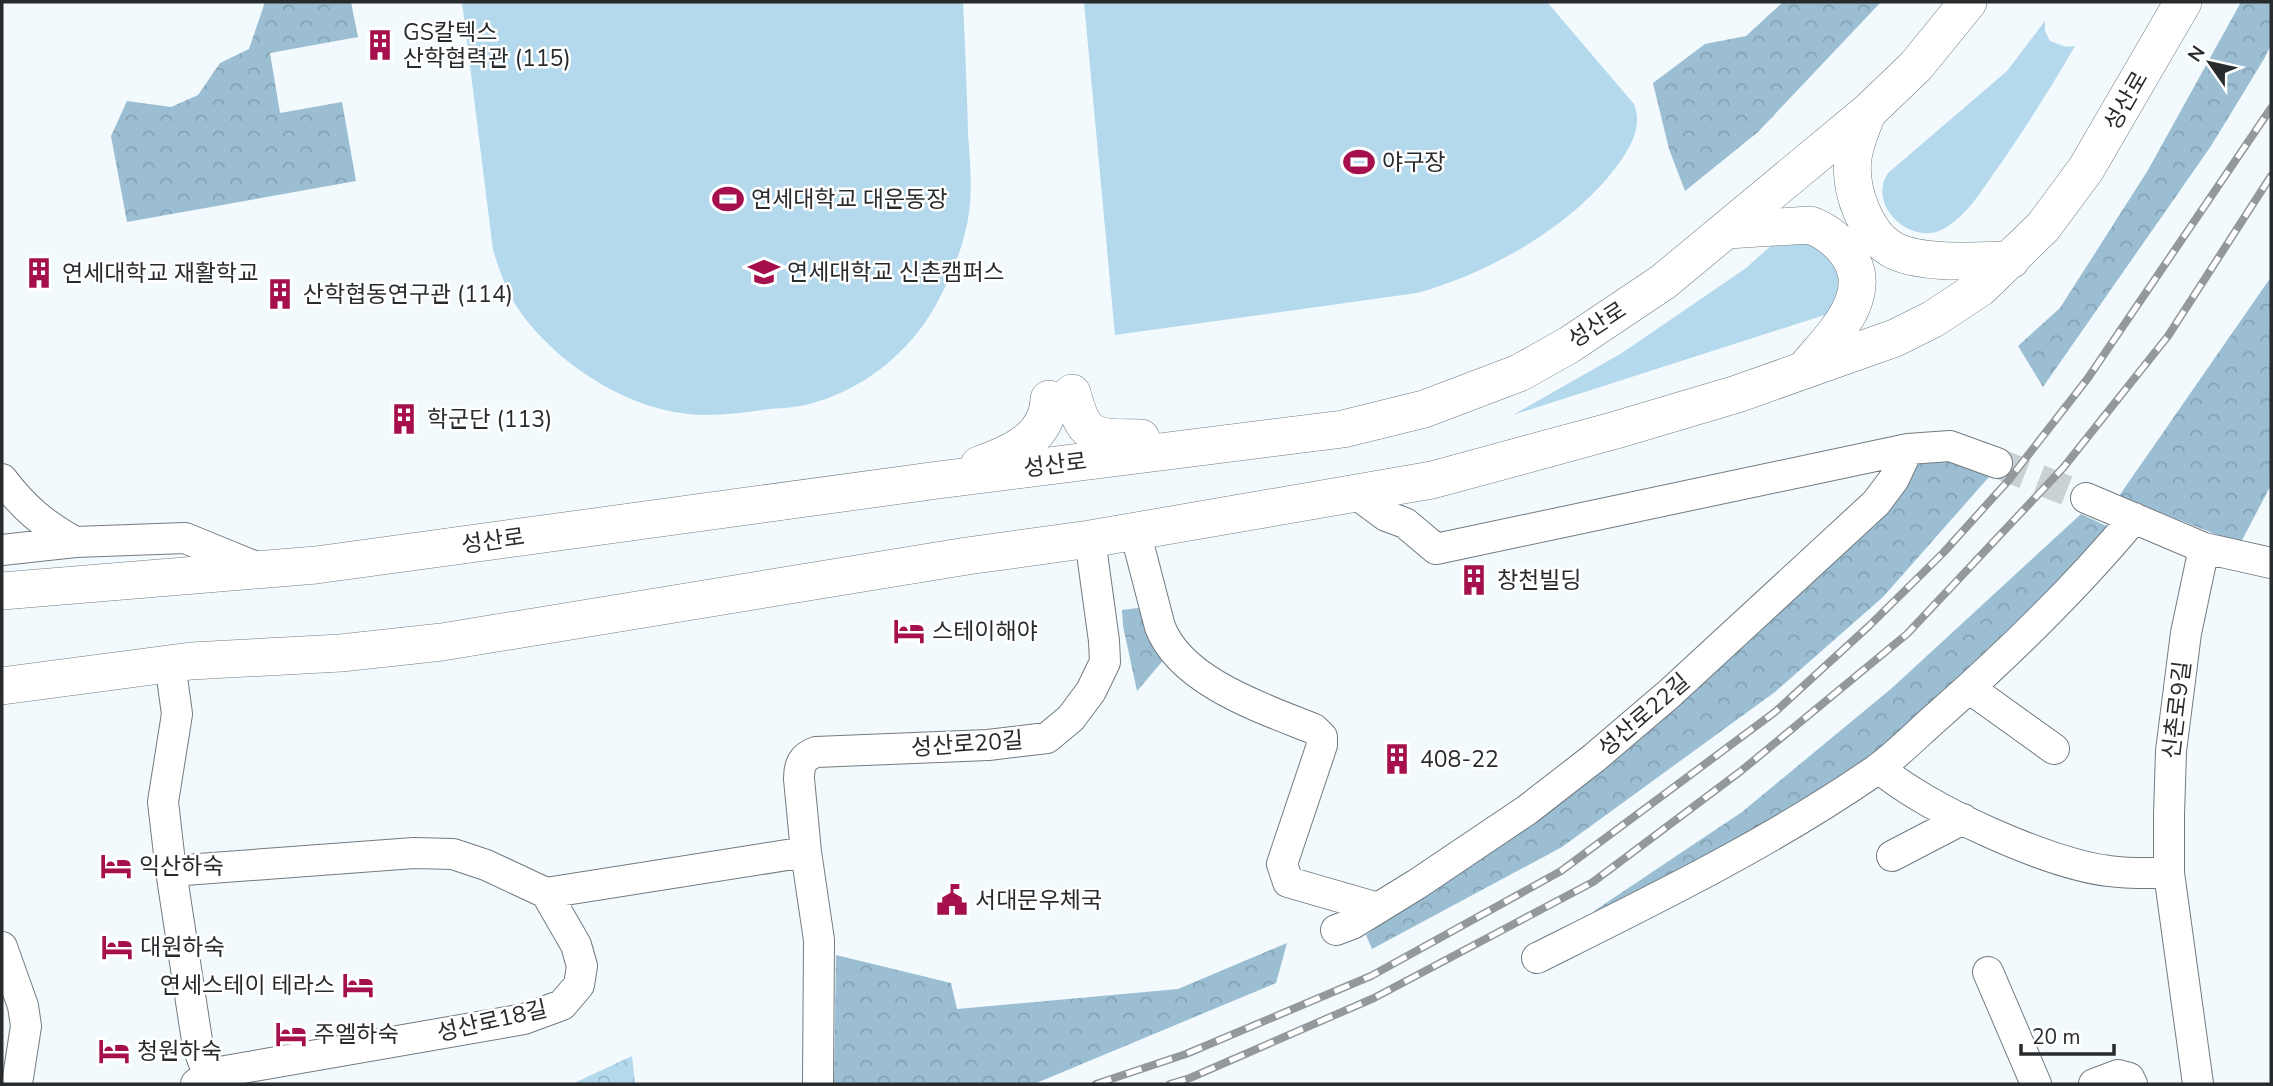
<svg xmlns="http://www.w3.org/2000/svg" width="2273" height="1086" font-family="'Nunito Sans','Noto Sans KR',sans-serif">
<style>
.grass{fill:#b4d8ec}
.forest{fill:url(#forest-crowns)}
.park{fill:url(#park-crowns)}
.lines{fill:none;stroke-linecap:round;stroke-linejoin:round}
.minor-tunnel{stroke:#cad1d4;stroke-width:30;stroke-dasharray:30 15;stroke-linecap:butt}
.minor-casing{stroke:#737b80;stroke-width:32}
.major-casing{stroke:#737b80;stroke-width:38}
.minor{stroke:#fff;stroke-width:30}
.major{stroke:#fff;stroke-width:37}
.rail-casing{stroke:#93989c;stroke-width:8}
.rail{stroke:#fff;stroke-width:5;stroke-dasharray:16;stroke-linecap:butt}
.labels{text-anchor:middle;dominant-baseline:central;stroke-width:5;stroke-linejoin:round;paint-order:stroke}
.poi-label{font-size:23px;fill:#282b2e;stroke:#fff;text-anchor:start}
.street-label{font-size:23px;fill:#282b2e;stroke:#fff}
</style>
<defs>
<pattern id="forest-crowns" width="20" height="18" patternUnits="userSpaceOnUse" patternTransform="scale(1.75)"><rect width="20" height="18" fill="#9bbed3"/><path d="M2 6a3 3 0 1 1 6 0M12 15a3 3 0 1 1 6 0" fill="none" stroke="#86a3b5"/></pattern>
<pattern id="park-crowns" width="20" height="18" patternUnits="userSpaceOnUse" patternTransform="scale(1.75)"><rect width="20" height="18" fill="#b4d8ec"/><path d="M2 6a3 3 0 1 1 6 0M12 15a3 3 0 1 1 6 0" fill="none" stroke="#9bbacb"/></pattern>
</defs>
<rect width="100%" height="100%" fill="#f2fafe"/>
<path class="grass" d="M 462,2 L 963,2 C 965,46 967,90 968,134 C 970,162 973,192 968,219 C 963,247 952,274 939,299 C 915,347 868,387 816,402 C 802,407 785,408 769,409 C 748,412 727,415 706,415 C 636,415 561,368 521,313 C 507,294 500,272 493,250 Z
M 1084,2 L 1547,2 L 1634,104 C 1642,124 1633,142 1622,159 C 1578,223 1491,273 1417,293 L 1115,335 Z
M 2045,21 L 2045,31 L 2050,41 L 2066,47 L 2075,46 C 2050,89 2023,132 1994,173 C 1980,193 1967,215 1945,228 C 1913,248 1866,206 1888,173 L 2007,71 Z
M 1802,237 L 1846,266 L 1834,312 L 1513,415 L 1622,353 L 1746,268 L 1775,242 Z"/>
<path class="forest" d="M 265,2 L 351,2 L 358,37 L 270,53 L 280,113 L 342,102 L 356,181 L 127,222 L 111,136 L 127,101 L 171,107 L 198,95 L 220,63 L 249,49 Z
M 1783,2 L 1881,2 L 1758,132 L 1685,191 L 1669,149 L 1653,83 L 1705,44 L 1746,36 Z
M 2241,2 L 2271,2 L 2271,45 L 2264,59 L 2211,146 L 2043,387 L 2018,346 L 2060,308 L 2148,170 Z
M 2271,277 L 2271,485 L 2240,544 L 2119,496 Z
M 1943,453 L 1996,469 L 1883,597 L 1775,692 L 1562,847 L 1372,949 L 1366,935 L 1600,765 L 1915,456 Z
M 2081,514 L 2115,530 L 2091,559 L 1888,744 L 1789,816 L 1597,919 L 1594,911 L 1742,812 L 1892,688 Z
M 1146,607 L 1166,657 L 1137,691 L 1123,626 L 1122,610 Z
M 1287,943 L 1276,983 L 1034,1084 L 834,1084 L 836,955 L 951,983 L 957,1009 L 1178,989 Z"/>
<path class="park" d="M 632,1056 L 635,1084 L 572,1084 Z"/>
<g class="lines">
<path class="minor-tunnel" d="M 1997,463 L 2086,498"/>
<defs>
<path id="minor" d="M 2,479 C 24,508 43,524 75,542
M 1355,493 L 1386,516 L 1405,523 L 1436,549 L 1908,449 L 1950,446 L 1997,463
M 2086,498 L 2204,548 L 2271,563
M 1135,531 L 1160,627 C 1181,682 1264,709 1314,729 L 1322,737 L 1322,745 L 1282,864 L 1288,882 L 1378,908
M 2,550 L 75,542 L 185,538 L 261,569
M 170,663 L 177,714 L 163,802 L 171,871 L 198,1047 L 208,1074
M 1969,688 L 2054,749
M 1879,768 C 1925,808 2048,864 2109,871 C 2129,874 2149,873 2169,873
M 1892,856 L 1963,819
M 171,871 L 414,853 L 453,854 L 486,865 L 546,893 L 576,945 L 582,966 L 579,985 L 562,1005 L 524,1019 L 208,1074 L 196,1084
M 546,893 L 806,852
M 1336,930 L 1352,924 L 1417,884 L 1527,810 L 1594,758 L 1669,694 L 1876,503 L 1894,479 L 1908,449
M 2,947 L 23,1006 L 26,1026 L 17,1084
M 1537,958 C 1653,900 1769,844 1876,770 C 1898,754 1919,732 1940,714 C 2009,653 2075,589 2134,518
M 1988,972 L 2036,1084
M 818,1084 L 819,940 L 806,852 L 799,779 C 799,765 802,757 816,752 L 988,745 L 1047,738 L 1071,718 L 1091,691 L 1105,662 L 1104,641 L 1090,539
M 2094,1084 L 2118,1075 L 2129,1078 L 2132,1084
M 2198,1084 L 2169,873 L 2169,815 L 2171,751 L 2186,633 L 2204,548"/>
<path id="major" d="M 1868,112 C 1862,126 1855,142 1853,158 C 1849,190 1866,238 1897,252 C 1928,265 1978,260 2011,260
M 1727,230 L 1810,225 C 1824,230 1836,239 1845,250 C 1880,294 1831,337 1804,370
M 1072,393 C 1085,442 1095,437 1141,438
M 979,465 C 1012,453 1048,438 1049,399
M 2,591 L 316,565 L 938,480 L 1343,429 L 1424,409 L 1519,373 L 1569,345 L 1663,282 L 1868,112 L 1916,66 L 1968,2
M 2,686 L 191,661 L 341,653 L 442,642 L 967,556 L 1090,539 L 1432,480 L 1616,430 L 1737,394 L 1895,338 L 1933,319 L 1980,288 L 2043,227 L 2086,169 L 2183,2"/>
</defs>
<use href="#minor" class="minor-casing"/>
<use href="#major" class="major-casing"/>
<use href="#minor" class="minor"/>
<use href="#major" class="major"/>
<defs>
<path id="rail" d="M 1096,1084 L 1186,1054 L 1371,976 L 1561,871 L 1775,712 L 1869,626 L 1944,552 L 2008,481 L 2088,378 L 2271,108
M 1170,1084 L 1190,1078 L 1374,998 L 1593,882 L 1741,771 L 1907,634 L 2063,468 L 2168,336 L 2271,176"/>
</defs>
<use href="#rail" class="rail-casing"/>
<use href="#rail" class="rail"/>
</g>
<defs>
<symbol id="building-bare" viewBox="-9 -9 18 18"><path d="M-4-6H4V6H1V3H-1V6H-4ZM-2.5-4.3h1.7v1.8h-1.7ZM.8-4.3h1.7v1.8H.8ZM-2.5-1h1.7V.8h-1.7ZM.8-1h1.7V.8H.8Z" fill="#a50f4b" stroke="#fff" stroke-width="2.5" paint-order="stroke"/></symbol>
<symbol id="stadium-bare" viewBox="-9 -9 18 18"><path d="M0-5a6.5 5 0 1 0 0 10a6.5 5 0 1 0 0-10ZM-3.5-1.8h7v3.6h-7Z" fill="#a50f4b" stroke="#fff" stroke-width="2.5" paint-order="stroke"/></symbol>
<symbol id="university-bare" viewBox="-9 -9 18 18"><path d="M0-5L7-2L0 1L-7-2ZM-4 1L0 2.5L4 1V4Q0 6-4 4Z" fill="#a50f4b" stroke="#fff" stroke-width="2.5" paint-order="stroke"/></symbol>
<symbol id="hotel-bare" viewBox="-9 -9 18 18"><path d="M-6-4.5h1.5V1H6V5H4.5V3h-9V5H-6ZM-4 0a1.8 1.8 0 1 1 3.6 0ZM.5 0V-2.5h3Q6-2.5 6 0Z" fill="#a50f4b" stroke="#fff" stroke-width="2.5" paint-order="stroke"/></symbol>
<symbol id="civic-bare" viewBox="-9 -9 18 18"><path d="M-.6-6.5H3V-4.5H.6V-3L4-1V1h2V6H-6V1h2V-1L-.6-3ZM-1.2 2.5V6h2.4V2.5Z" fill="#a50f4b" stroke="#fff" stroke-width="2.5" paint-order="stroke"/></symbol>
</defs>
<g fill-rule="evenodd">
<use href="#building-bare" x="358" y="23" width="44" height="44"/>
<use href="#stadium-bare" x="1337" y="140" width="44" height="44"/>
<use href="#stadium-bare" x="706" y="177" width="44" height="44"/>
<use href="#university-bare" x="742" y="250" width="44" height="44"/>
<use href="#building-bare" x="17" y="251" width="44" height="44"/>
<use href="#building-bare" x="258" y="272" width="44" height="44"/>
<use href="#building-bare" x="382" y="397" width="44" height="44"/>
<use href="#building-bare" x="1452" y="558" width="44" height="44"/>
<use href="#hotel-bare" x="887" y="609" width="44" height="44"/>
<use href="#building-bare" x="1375" y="737" width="44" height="44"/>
<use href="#hotel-bare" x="94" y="844" width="44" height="44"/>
<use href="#civic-bare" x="930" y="878" width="44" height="44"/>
<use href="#hotel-bare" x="95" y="925" width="44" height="44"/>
<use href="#hotel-bare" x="336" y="963" width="44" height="44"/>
<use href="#hotel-bare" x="269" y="1012" width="44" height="44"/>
<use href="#hotel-bare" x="92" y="1029" width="44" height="44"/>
</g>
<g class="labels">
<g class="poi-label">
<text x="403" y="32">GS칼텍스<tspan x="403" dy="26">산학협력관 (115)</tspan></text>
<text x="1382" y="162">야구장</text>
<text x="751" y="199">연세대학교 대운동장</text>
<text x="787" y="272">연세대학교 신촌캠퍼스</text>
<text x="62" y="273">연세대학교 재활학교</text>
<text x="303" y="294">산학협동연구관 (114)</text>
<text x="427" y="419">학군단 (113)</text>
<text x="1497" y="580">창천빌딩</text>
<text x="932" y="631">스테이해야</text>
<text x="1420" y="759">408-22</text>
<text x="139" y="866">익산하숙</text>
<text x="975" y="900">서대문우체국</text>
<text x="140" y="947">대원하숙</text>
<text x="335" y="985" text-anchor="end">연세스테이 테라스</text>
<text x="314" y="1034">주엘하숙</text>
<text x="137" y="1051">청원하숙</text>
</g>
<g class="street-label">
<text transform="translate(2126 101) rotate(-60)">성산로</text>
<text transform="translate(1597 325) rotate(-33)">성산로</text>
<text transform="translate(1055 465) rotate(-7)">성산로</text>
<text transform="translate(493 541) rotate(-8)">성산로</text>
<text transform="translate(2177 710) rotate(-83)">신촌로9길</text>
<text transform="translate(1644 715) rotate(-41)">성산로22길</text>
<text transform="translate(967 744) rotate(-4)">성산로20길</text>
<text transform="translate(492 1021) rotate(-13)">성산로18길</text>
</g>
</g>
<rect width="2273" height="1086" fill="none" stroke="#282b2e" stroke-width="7"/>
<g transform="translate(2210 63) rotate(304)" stroke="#ffffff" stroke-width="5" paint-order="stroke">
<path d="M0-5L12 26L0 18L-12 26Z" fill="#282b2e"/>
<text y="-10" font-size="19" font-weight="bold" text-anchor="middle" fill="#282b2e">N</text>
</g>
<path d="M2021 1044v10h93v-10" fill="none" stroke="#282b2e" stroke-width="3.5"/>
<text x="2032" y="1044" font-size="21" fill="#282b2e" stroke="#ffffff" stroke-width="5" paint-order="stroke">20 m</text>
</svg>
